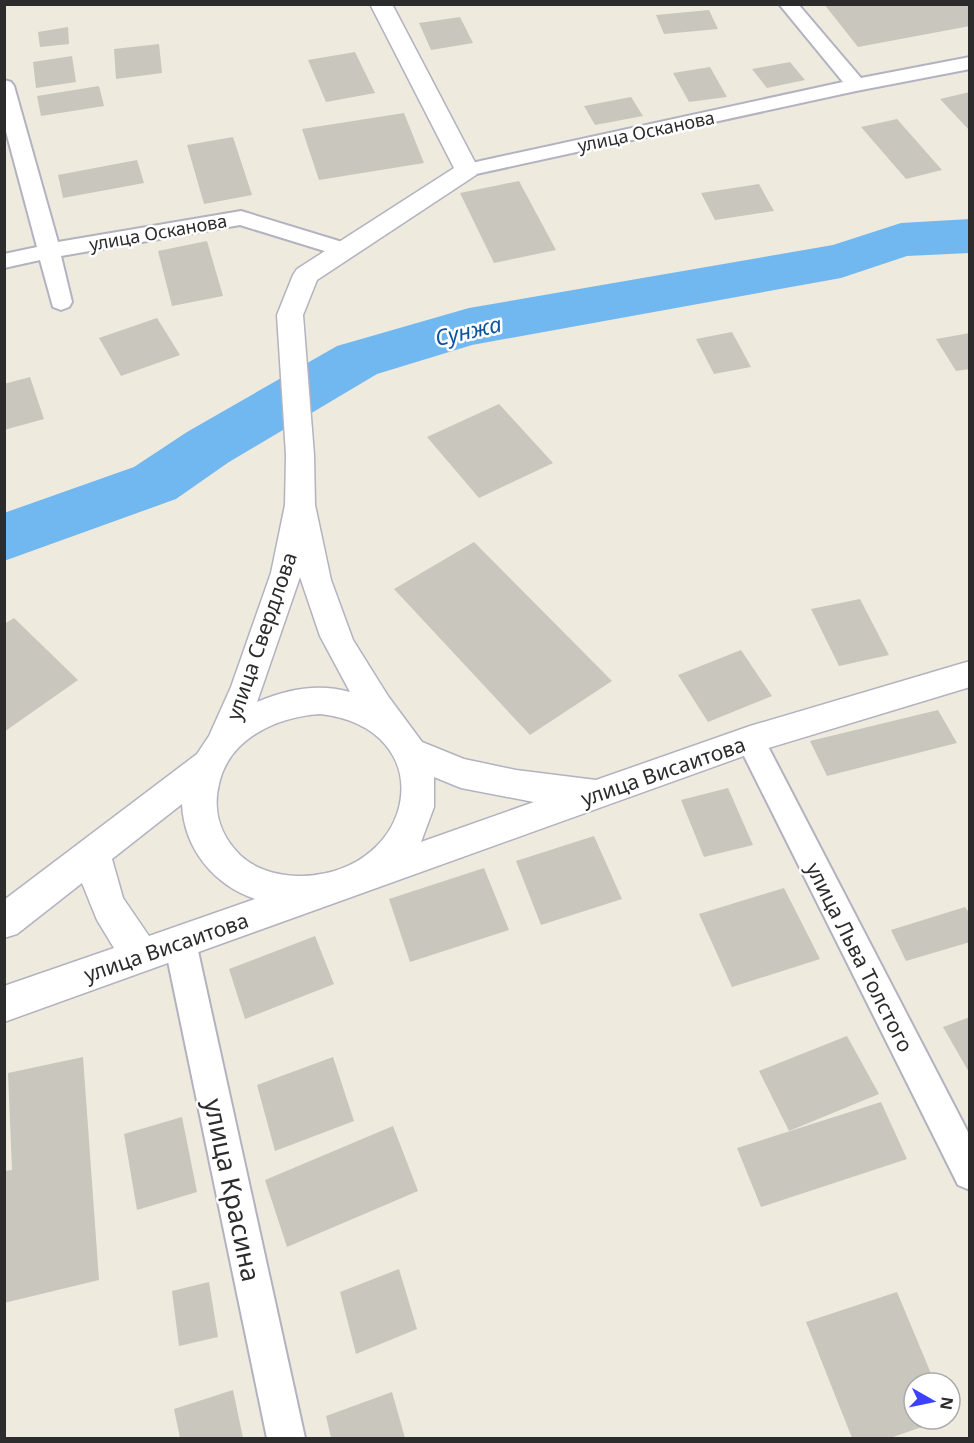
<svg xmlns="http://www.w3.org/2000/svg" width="974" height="1443" font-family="'Noto Sans',sans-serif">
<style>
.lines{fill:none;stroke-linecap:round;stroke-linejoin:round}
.river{fill:#71b8f0;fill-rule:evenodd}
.building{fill:#c9c6be}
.minor-casing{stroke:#b2b2c0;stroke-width:4}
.tertiary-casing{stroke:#b2b2c0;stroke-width:3}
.minor{fill:#fff;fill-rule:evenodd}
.tertiary{fill:#fff;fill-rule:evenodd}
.labels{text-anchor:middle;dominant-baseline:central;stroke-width:5;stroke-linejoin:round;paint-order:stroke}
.far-street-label{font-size:18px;fill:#2c2c2c;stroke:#fff}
.street-label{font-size:21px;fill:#2c2c2c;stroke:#fff}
.water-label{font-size:22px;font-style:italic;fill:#0d54a0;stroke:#fff}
.near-street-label{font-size:26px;fill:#2c2c2c;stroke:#fff}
</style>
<rect width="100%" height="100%" fill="#eeeade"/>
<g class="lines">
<path class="river" d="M 970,219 L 970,253 L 907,256 L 841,278 L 472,345 L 377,374 L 229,462 L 176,499 L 4,561 L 4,513 L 134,467 L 187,432 L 337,346 L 469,308 L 833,245 L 901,223 Z"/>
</g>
<path class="building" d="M 824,4 L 970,4 L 970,26 L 858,47 Z
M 709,10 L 718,29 L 664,34 L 656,15 Z
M 460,17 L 473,43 L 431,50 L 419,23 Z
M 68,27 L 69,44 L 40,47 L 38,32 Z
M 159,44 L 162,73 L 116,79 L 114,49 Z
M 355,52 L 375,93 L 326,102 L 308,60 Z
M 72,56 L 76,82 L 36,88 L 33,62 Z
M 790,62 L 805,80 L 767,88 L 752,69 Z
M 710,67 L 727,97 L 689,102 L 673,73 Z
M 99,86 L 104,106 L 41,116 L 37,96 Z
M 970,92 L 970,131 L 940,99 Z
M 631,97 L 643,116 L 595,125 L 584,106 Z
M 404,113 L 424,163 L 319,180 L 302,129 Z
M 897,119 L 942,170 L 906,179 L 861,127 Z
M 233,137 L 252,195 L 204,204 L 187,145 Z
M 137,160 L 144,183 L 63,198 L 58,175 Z
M 519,181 L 556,250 L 494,263 L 460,193 Z
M 759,184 L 774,211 L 715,220 L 701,193 Z
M 207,241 L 223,296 L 172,306 L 158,251 Z
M 157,318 L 180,355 L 121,376 L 99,338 Z
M 732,332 L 751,367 L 714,374 L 696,339 Z
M 970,333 L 970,369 L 956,371 L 936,339 Z
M 30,377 L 44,419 L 4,430 L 4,384 Z
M 499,404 L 553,463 L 479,498 L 427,437 Z
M 474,542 L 612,681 L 530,735 L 394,589 Z
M 860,599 L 889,655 L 839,666 L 811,609 Z
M 14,618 L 78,680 L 4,732 L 4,624 Z
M 741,650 L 772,696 L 708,722 L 678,675 Z
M 938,710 L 957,743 L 827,776 L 810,741 Z
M 728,788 L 753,845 L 704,857 L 681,800 Z
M 594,836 L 622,899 L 541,925 L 516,861 Z
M 484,868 L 509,930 L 410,962 L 389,899 Z
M 784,888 L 820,959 L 732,987 L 699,914 Z
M 965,907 L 970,914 L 970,942 L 906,961 L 891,930 Z
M 315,936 L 334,984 L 245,1019 L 229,969 Z
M 970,1017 L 970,1074 L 943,1027 Z
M 847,1036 L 879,1094 L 789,1131 L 759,1071 Z
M 83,1057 L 99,1280 L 4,1303 L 4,1171 L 12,1170 L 8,1073 Z
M 333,1057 L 354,1121 L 275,1151 L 257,1085 Z
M 881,1102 L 907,1159 L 761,1207 L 737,1148 Z
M 182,1117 L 197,1192 L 137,1210 L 124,1134 Z
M 393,1126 L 418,1191 L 287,1247 L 265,1180 Z
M 399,1269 L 417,1329 L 356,1354 L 340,1292 Z
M 209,1282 L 218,1337 L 179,1346 L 172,1291 Z
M 897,1292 L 935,1383 L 914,1383 L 914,1419 L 945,1419 L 890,1438 L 852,1438 L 806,1322 Z
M 233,1390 L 243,1438 L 180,1438 L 174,1409 Z
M 392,1392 L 405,1438 L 331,1438 L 326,1416 Z"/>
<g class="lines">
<defs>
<path id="minor" d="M 779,4 L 798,4 L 861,78 L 970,57 L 970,69 L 856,91 L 467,176 L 460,175 L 457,170 L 460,165 L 467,164 L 843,82 Z
M 4,80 L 11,82 L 14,86 L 58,242 L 241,211 L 352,245 L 355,250 L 352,255 L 344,257 L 240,225 L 61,256 L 72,302 L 69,307 L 61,310 L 53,307 L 40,260 L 4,268 L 4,254 L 37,247 L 4,124 Z
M 750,728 L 760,731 L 970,1136 L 970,1190 L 958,1185 L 736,740 L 740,731 Z
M 180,927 L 191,932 L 196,942 L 305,1438 L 267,1438 L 164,942 L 169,932 Z"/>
<path id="tertiary" d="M 370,4 L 392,4 L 479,170 L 476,175 L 317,280 L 303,315 L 314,455 L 315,505 L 331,580 L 353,640 L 388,696 L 422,742 L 464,759 L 516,770 L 596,780 L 750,726 L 970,661 L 970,687 L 752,753 L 4,1022 L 4,986 L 114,948 L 97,920 L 82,883 L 17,934 L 4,938 L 4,900 L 197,754 L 209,736 L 231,687 L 271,573 L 285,505 L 286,455 L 277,315 L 293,275 L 297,269 L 454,168 ZM 300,577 L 320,636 L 350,692 C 319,683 287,689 257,702 ZM 320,714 C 443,728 418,872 303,876 C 280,876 257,871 240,855 C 221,836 212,812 219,784 C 229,738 277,717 320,714 ZM 434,777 L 461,788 L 534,802 L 421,842 L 434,807 ZM 182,804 C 184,849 214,885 255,899 L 149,936 L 123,898 L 112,859 Z"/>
</defs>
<use href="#minor" class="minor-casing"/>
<use href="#tertiary" class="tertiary-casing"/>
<use href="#minor" class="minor"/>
<use href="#tertiary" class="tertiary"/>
</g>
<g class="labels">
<g class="far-street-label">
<text transform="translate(646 131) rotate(-12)">улица Осканова</text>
<text transform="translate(158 232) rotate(-10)">улица Осканова</text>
</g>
<g class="street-label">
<text transform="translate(261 636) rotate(-71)">улица Свердлова</text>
<text transform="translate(663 771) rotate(-19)">улица Висаитова</text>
<text transform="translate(166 947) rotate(-19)">улица Висаитова</text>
<text transform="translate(860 957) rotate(63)">улица Льва Толстого</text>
</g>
<g class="water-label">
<text transform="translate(468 330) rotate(-13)">Сунжа</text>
</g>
<g class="near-street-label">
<text transform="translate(233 1190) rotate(78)">улица Красина</text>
</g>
</g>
<rect width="974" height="1443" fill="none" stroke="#2c2c2c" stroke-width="12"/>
<g transform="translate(932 1401) rotate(99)"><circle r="28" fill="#ffffff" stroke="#ababab" stroke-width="1.5"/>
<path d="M0-4.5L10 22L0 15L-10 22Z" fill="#3e41fb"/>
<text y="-9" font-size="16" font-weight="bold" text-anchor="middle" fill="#2c2c2c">N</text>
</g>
</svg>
